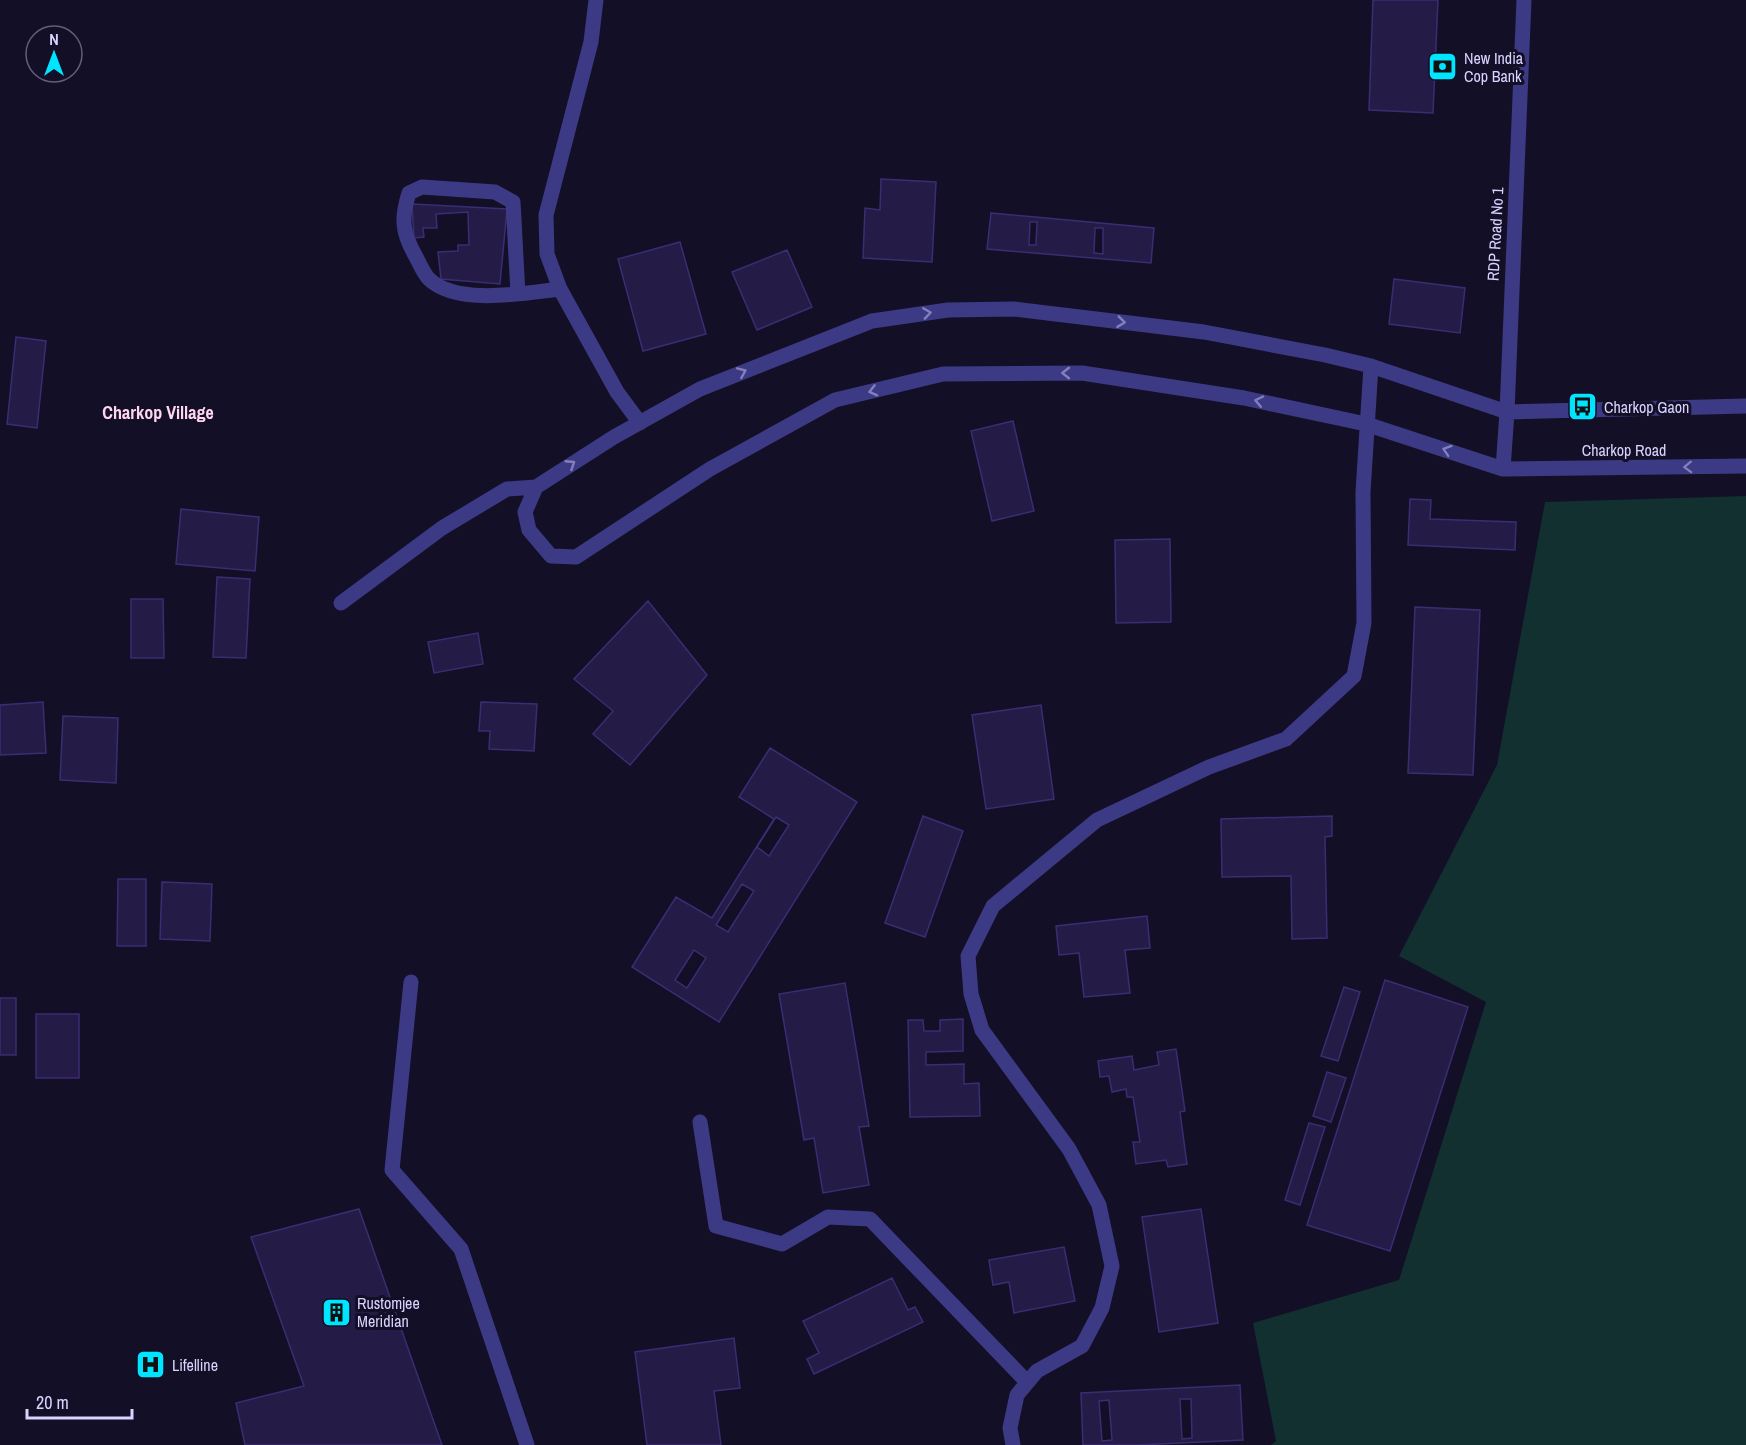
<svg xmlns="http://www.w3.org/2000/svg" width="1746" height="1445" font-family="'Archivo Narrow',sans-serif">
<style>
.green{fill:#12302f}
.building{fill:#241b47;stroke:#3b2d73;stroke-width:1.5;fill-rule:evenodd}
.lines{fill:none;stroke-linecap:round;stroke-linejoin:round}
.minor{stroke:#3d3a85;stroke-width:15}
.oneway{stroke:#837fbc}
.labels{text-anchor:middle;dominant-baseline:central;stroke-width:6;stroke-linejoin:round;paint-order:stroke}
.poi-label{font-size:16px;fill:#d9d4ff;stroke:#130f26;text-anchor:start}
.street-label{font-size:16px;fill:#d9d4ff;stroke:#130f26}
.neighbourhood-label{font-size:18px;font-weight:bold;fill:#ffd6f0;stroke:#130f26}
</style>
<rect width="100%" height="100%" fill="#130f26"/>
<path class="green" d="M 1746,496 L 1746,1445 L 1271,1445 L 1276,1441 L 1253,1323 L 1399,1280 L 1486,1002 L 1399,956 L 1497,765 L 1545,502 Z"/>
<path class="building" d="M 1373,0 L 1438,0 L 1433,113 L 1369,110 Z
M 881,179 L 936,182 L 932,262 L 863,258 L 865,208 L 880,210 Z
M 412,204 L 507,209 L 500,284 L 441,279 L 438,252 L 458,251 L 458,245 L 469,245 L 468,212 L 436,214 L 437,228 L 423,228 L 424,237 L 414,238 Z
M 991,213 L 1154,228 L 1151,263 L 987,249 ZM 1030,222 L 1037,222 L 1036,245 L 1029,245 ZM 1095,228 L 1103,228 L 1103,254 L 1094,253 Z
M 680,242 L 706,334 L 643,351 L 618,259 Z
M 787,250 L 812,307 L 757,330 L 732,272 Z
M 1394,279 L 1465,288 L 1460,333 L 1389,324 Z
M 16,337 L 46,341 L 37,428 L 7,424 Z
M 1013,421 L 1034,511 L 992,521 L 971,431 Z
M 1410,499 L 1431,500 L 1430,519 L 1516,522 L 1515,550 L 1408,545 Z
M 181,509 L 259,517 L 255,571 L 176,564 Z
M 1170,539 L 1171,622 L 1116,623 L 1115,540 Z
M 217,577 L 250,579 L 246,658 L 213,657 Z
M 131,599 L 163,599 L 164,658 L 131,658 Z
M 648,601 L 707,675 L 630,765 L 593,734 L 613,711 L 574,679 Z
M 1415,607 L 1480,610 L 1473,775 L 1408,773 Z
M 478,633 L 483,664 L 434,673 L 428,642 Z
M 43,702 L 46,753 L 0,755 L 0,705 Z
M 481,702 L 537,704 L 534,751 L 489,749 L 490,731 L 479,731 Z
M 1041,705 L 1054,799 L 986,809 L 972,715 Z
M 63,716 L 118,718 L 116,783 L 60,780 Z
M 770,748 L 857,802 L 719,1022 L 632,967 L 676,897 L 712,918 L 774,819 L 739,797 ZM 776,817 L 789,825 L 769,856 L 757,847 ZM 742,884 L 754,891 L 728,932 L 716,925 ZM 694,950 L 706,958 L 687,988 L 675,980 Z
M 923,816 L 963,831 L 925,937 L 885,923 Z
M 1332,816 L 1332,836 L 1325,837 L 1327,938 L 1292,939 L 1291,876 L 1222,877 L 1221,819 Z
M 118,879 L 146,879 L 146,946 L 117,946 Z
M 162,882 L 212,884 L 210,941 L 160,939 Z
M 1147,916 L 1150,948 L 1125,950 L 1130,993 L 1084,997 L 1079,953 L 1059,955 L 1056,926 Z
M 1385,980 L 1468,1007 L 1390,1251 L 1307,1225 Z
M 845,983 L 869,1126 L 859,1127 L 869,1185 L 823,1193 L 814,1138 L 804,1140 L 779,994 Z
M 1344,987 L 1360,992 L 1338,1061 L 1321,1056 Z
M 0,998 L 16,998 L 16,1055 L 0,1055 Z
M 36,1014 L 79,1014 L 79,1078 L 36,1078 Z
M 963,1019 L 963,1051 L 926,1052 L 926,1065 L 964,1064 L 964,1084 L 979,1083 L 980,1116 L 910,1117 L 908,1020 L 923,1020 L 924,1031 L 940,1031 L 940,1020 Z
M 1176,1049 L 1185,1111 L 1180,1112 L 1187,1164 L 1168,1167 L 1166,1160 L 1136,1164 L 1133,1142 L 1140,1142 L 1133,1097 L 1127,1097 L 1126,1089 L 1112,1092 L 1109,1076 L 1100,1077 L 1098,1061 L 1132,1056 L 1134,1070 L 1159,1065 L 1157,1052 Z
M 1327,1072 L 1346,1078 L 1331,1122 L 1313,1116 Z
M 1309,1123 L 1325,1127 L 1300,1205 L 1285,1200 Z
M 359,1209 L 442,1445 L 245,1445 L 236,1403 L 304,1386 L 251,1237 Z
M 1201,1209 L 1218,1323 L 1159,1332 L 1142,1217 Z
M 1064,1247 L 1075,1301 L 1014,1313 L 1009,1282 L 993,1285 L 989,1260 Z
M 892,1278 L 908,1310 L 915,1307 L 923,1322 L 814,1374 L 807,1359 L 819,1353 L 803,1321 Z
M 734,1338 L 740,1388 L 714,1391 L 721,1445 L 647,1445 L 635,1352 Z
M 1240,1385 L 1243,1440 L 1138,1445 L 1083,1445 L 1081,1393 ZM 1180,1399 L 1191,1399 L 1192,1438 L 1182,1439 ZM 1109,1400 L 1112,1440 L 1102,1441 L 1099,1401 Z"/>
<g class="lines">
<path class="minor" d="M 596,0 L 591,42 L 546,215 L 547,254 L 560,289 L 617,392 L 640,423
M 518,294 L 513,202 L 495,192 L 422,187 L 409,193 C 401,218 402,232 415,255 C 419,262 423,273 429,279 C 457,306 524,293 560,289
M 1746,406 L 1507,412 L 1371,366 L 1325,355 L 1204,332 L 1014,309 L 948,310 L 872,321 L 700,389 L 614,437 L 536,487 L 525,512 L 529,530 L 551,556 L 576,557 L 710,469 L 835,400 L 943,374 L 1082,373 L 1244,398 L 1366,424 L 1503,469 L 1746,466
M 1503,469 L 1507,412 L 1524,0
M 341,603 L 442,528 L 507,489 L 536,487
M 411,982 L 392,1170 L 461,1249 L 527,1445
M 700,1122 L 716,1226 L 782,1244 L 828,1217 L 870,1219 L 1027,1382
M 1013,1445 L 1010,1428 L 1017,1395 L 1037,1371 L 1082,1346 L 1102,1308 L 1112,1266 L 1099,1205 L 1069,1149 L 982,1030 L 971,994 L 968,956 L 993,906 L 1097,820 L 1209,767 L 1286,739 L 1354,676 L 1364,623 L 1363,492 L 1371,366"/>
</g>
<defs><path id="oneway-chevron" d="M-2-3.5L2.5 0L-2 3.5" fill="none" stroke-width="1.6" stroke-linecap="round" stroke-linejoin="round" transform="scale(1.5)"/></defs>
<g class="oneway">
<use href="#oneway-chevron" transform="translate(927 313) rotate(-8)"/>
<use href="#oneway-chevron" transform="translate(1121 322) rotate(7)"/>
<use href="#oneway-chevron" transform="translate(742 372) rotate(-23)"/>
<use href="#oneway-chevron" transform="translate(1066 373) rotate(180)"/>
<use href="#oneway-chevron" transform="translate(873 391) rotate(166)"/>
<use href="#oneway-chevron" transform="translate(1259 401) rotate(-168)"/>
<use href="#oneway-chevron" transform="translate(1447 450) rotate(-162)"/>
<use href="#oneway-chevron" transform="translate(571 464) rotate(-33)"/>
<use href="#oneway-chevron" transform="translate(1688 467) rotate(178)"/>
</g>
<defs>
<symbol id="bank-square" viewBox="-11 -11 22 22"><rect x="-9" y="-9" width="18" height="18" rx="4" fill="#00e5ff" stroke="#130f26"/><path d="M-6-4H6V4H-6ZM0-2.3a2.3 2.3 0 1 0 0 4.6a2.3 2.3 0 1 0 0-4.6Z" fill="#111"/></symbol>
<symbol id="bus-square" viewBox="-11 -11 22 22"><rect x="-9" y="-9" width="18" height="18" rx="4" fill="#00e5ff" stroke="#130f26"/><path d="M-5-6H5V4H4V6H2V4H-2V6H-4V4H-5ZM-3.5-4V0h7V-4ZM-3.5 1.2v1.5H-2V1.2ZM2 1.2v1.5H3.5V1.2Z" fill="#111"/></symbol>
<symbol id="building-square" viewBox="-11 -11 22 22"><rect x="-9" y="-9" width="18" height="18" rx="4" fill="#00e5ff" stroke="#130f26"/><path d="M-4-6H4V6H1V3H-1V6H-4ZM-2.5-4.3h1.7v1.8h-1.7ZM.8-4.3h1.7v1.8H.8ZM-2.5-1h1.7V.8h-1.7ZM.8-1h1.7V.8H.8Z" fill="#111"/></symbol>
<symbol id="hospital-square" viewBox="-11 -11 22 22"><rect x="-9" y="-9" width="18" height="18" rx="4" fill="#00e5ff" stroke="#130f26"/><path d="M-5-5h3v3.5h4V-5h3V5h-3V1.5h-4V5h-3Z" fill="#111"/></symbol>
</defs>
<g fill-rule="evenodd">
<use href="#bank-square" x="1426" y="50" width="33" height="33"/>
<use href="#bus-square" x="1566" y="390" width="33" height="33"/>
<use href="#building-square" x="320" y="1296" width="33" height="33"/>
<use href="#hospital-square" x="134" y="1348" width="33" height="33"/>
</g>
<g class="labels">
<g class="poi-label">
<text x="1464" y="58">New India<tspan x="1464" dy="18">Cop Bank</tspan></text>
<text x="1604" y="407">Charkop Gaon</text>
<text x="357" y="1303">Rustomjee<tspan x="357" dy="18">Meridian</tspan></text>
<text x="172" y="1365">Lifelline</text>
</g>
<g class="street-label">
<text transform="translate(1495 234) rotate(-87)">RDP Road No 1</text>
<text x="1624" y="450">Charkop Road</text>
</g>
<g class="neighbourhood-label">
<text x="158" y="412">Charkop Village</text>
</g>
</g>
<g transform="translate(54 54)"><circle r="28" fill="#130f26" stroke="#625e7d" stroke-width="1.5"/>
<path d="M0-4.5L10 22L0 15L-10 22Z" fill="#00e5ff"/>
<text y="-9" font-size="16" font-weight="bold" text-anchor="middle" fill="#d9d4ff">N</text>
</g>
<path d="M27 1409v9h105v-9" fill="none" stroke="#d9d4ff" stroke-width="3"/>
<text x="36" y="1409" font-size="18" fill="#d9d4ff" stroke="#130f26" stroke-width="4.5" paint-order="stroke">20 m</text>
</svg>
